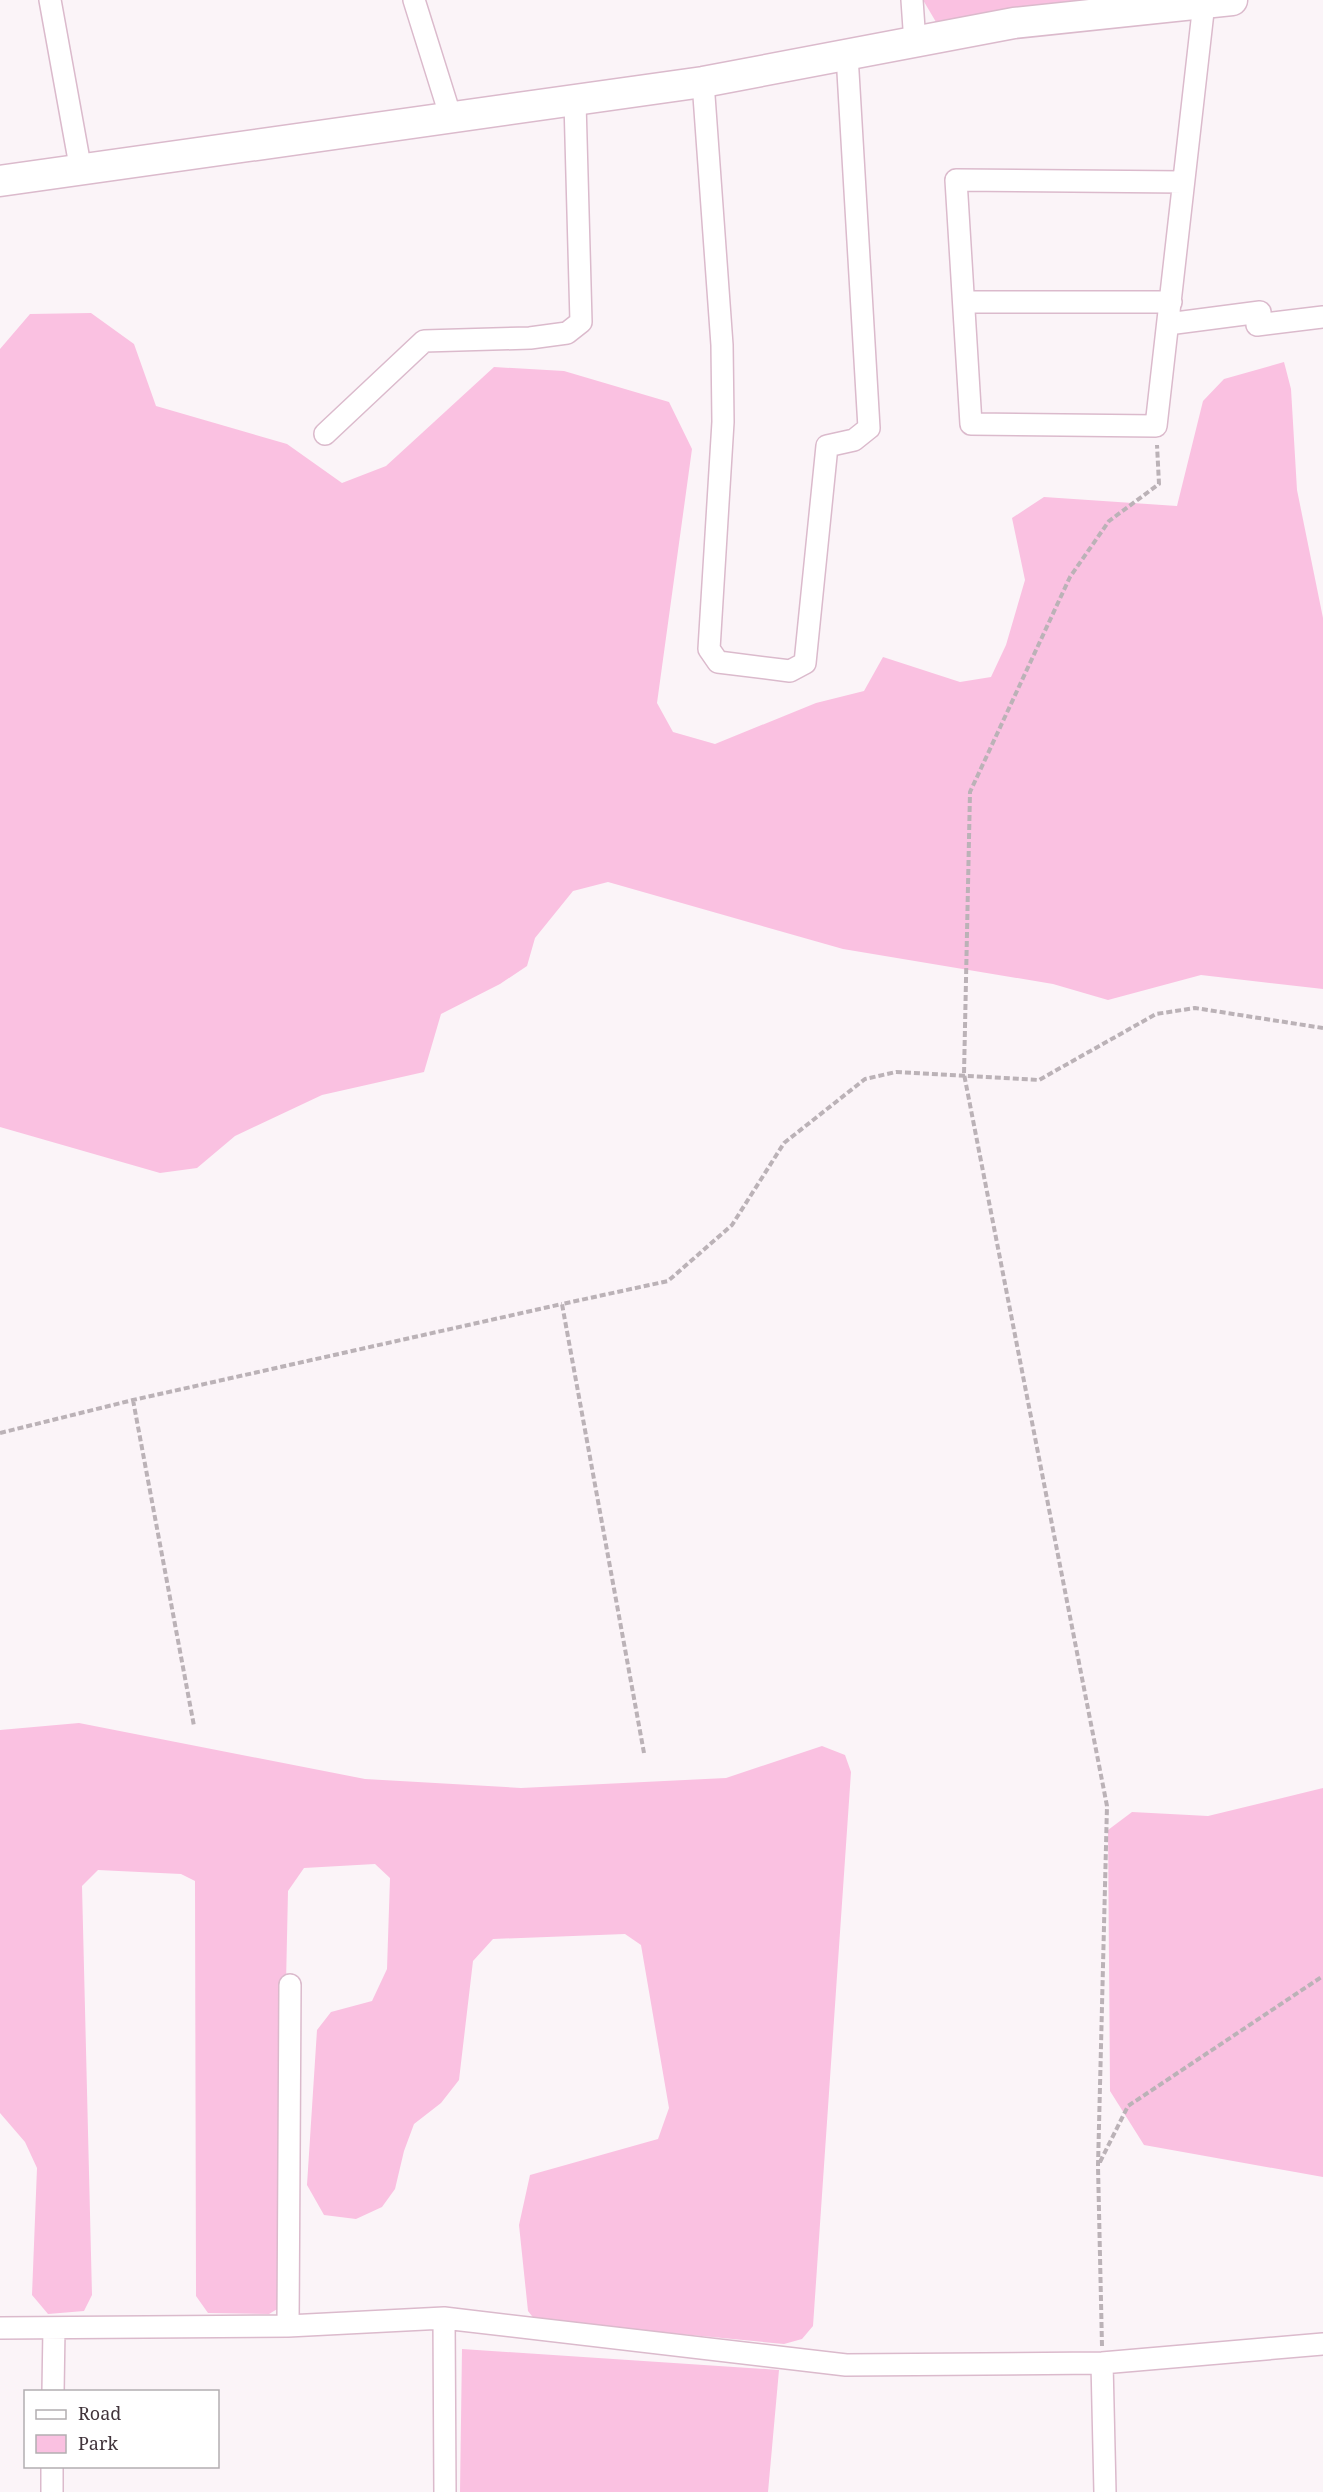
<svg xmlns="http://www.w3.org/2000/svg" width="1323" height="2492" font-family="'Noto Serif',serif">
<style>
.green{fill:#fac1e1}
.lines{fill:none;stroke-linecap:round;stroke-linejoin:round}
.street-casing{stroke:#dbbacc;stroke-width:24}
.secondary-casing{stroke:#dbbacc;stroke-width:33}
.path{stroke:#bbb2b7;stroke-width:4;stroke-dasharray:6 3;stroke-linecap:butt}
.street{stroke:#fff;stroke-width:21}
.secondary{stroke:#fff;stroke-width:30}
</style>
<rect width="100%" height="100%" fill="#fbf4f8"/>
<path class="green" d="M 923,0 L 1085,0 L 936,22 Z
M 91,313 L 134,344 L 156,406 L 287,444 L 342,483 L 386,466 L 494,367 L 564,371 L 669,402 L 692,449 L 657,703 L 673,732 L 715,744 L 816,703 L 864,691 L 883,657 L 960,682 L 991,677 L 1006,645 L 1025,580 L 1012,518 L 1044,497 L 1177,506 L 1203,401 L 1224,379 L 1284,362 L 1291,389 L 1297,490 L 1323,618 L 1323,989 L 1201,975 L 1108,1000 L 1053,984 L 843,949 L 608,882 L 573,891 L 535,938 L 527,966 L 500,984 L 441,1014 L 424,1072 L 322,1095 L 235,1136 L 197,1168 L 160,1173 L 0,1127 L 0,349 L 30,314 Z
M 79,1723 L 365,1779 L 521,1788 L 726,1778 L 822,1746 L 845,1755 L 851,1772 L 813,2326 L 802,2339 L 784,2344 L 535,2320 L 528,2311 L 519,2225 L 530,2175 L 658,2139 L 669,2108 L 641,1945 L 625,1934 L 493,1939 L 473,1961 L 459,2080 L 441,2103 L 414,2124 L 404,2151 L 395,2189 L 382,2207 L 356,2219 L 324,2215 L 307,2185 L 317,2030 L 331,2012 L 372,2001 L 387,1969 L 390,1878 L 375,1864 L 304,1868 L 288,1891 L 279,2308 L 269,2314 L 208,2313 L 196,2296 L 195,1881 L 181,1874 L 98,1870 L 82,1886 L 92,2295 L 84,2311 L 48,2314 L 32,2295 L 37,2168 L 25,2142 L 0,2113 L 0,1730 Z
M 1323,1788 L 1323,2177 L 1144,2145 L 1110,2091 L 1108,1830 L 1132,1812 L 1208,1816 Z
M 462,2349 L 779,2370 L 768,2492 L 460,2492 Z"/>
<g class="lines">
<defs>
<path id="street" d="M 50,0 L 81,171
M 414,0 L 451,118
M 912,0 L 915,43
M 703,82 L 722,345 L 723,422 L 709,649 L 718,662 L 790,671 L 805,663 L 827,446 L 854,440 L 869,428 L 847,55
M 1183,182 L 956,180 L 971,424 L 1156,426 L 1204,3
M 964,302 L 1171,302
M 1168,324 L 1260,312 L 1257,325 L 1323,317
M 325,434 L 424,341 L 530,338 L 567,333 L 581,322 L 575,102
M 444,2318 L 445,2492
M 288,2326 L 290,1985
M 0,2328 L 288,2326 L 444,2318 L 846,2365 L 1102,2363 L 1323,2344
M 1102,2363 L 1105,2492
M 53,2392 L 54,2328
M 52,2492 L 52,2466"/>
<path id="secondary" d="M 0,181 L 703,82 L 1014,23 L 1232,0"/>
</defs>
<use href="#street" class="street-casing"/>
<use href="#secondary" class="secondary-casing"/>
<path class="path" d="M 133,1400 L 194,1726
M 0,1433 L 133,1400 L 562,1304
M 644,1753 L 562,1304 L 668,1281 L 732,1225 L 784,1143 L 865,1079 L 896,1072 L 1039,1080 L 1156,1014 L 1195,1008 L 1323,1028
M 1100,2162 L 1128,2106 L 1323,1976
M 1102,2346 L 1098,2166 L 1107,1806 L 964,1074 L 970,792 L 1070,577 L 1109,521 L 1159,484 L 1157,445"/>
<use href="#street" class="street"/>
<use href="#secondary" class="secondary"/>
</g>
<rect x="24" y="2390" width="195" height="78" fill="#ffffff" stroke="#b3aeb1" stroke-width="1.5"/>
<rect x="36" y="2410" width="30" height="9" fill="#ffffff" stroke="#b3aeb1" stroke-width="1.5"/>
<text x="78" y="2420" font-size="18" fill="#41343b">Road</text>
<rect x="36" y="2435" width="30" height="18" fill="#fac1e1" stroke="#b3aeb1" stroke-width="1.5"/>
<text x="78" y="2450" font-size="18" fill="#41343b">Park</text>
</svg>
